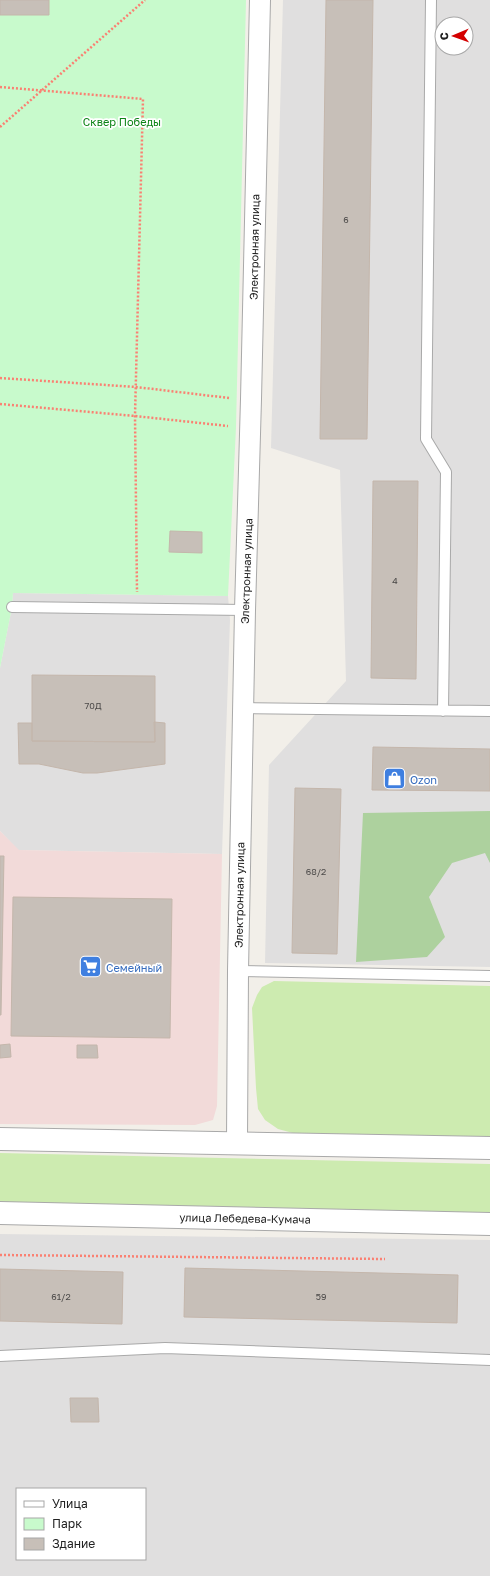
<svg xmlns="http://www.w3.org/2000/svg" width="490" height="1576" font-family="'Golos Text',sans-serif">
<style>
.residential{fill:#e0dfdf;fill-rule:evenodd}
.commercial{fill:#f2dad9}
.grass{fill:#cdebb0}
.forest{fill:#add19e}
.park{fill:#c8facc}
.building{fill:#c7bfb8;stroke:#c4b6ab}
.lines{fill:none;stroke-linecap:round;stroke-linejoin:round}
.service-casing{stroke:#a9a9a9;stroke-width:12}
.minor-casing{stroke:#a9a9a9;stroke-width:22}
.tertiary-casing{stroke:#a9a9a9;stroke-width:24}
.path{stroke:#fa8072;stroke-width:2.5;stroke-dasharray:2 2;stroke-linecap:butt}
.service{stroke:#fff;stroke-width:10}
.minor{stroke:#fff;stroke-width:20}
.tertiary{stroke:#fff;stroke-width:22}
.labels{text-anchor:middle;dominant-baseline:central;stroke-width:3.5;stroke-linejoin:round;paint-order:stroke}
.number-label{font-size:9px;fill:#4b4948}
.park-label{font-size:11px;fill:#0c8416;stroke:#fff}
.street-label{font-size:11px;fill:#222;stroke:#fff}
.shop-label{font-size:11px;fill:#366cbe;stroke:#fff;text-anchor:start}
</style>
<rect width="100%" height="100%" fill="#f2efe9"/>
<path class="residential" d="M 283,0 L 490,0 L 490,967 L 265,963 L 269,765 L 346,681 L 340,470 L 271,448 ZM 442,24 L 466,24 L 466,48 L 442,48 Z
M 13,593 L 228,596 L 230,620 L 222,854 L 18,850 L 0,831 L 0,668 L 12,607 Z
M 0,1234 L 490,1240 L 490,1576 L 0,1576 ZM 17,1489 L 145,1489 L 145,1559 L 17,1559 Z"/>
<path class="commercial" d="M 0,831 L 19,850 L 222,854 L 217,1106 L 213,1120 L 195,1125 L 0,1124 Z"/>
<path class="grass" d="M 274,981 L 490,986 L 490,1137 L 293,1133 L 278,1129 L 265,1120 L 258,1109 L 256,1088 L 252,1008 L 257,995 L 262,987 Z
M 0,1153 L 490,1164 L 490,1214 L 0,1203 Z"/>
<path class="forest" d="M 490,811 L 490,863 L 485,853 L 452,863 L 429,897 L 445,937 L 427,957 L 356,962 L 363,813 Z"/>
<path class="park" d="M 0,0 L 246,0 L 236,427 L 228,596 L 13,593 L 12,607 L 0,668 Z"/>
<path class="building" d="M 0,0 L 49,0 L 49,15 L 0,15 Z
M 326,0 L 373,0 L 367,439 L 320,439 Z
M 373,481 L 418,481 L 416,679 L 371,678 Z
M 170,531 L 202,532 L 202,553 L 169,552 Z
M 32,675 L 155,676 L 155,742 L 32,741 Z
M 154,722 L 165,723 L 165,764 L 97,773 L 83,773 L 39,764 L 19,764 L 18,723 L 32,723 L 32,741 L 155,742 Z
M 373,747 L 490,749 L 490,791 L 372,790 Z
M 295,788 L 341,789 L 337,954 L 292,953 Z
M 0,856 L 4,856 L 1,1015 L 0,1015 Z
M 13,897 L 172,899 L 170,1038 L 11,1036 Z
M 10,1044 L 11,1057 L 0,1058 L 0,1045 Z
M 77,1045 L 97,1045 L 98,1058 L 77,1058 Z
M 185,1268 L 458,1275 L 457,1323 L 184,1317 Z
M 0,1269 L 123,1272 L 122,1324 L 0,1321 Z
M 70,1398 L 98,1398 L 99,1422 L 71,1422 Z"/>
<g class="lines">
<defs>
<path id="service" d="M 431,0 L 426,439 L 446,472 L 443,711
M 12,607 L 245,610
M 243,708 L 490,711
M 238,971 L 490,976
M 0,1356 L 165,1348 L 490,1360"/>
<path id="minor" d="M 237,1142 L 238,971 L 245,610 L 251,399 L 260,0"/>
<path id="tertiary" d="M 0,1139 L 490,1148
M 0,1213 L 490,1224"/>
</defs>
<use href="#service" class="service-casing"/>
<use href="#minor" class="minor-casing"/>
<use href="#tertiary" class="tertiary-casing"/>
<path class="path" d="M 0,87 L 143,99 L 135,416 L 137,592
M 0,127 L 145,0
M 0,378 L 136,387 L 229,398
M 0,404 L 135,416 L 228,426
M 0,1255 L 385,1259"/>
<use href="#service" class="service"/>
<use href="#minor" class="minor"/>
<use href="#tertiary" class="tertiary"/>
</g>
<defs>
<symbol id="shop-square" viewBox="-11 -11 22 22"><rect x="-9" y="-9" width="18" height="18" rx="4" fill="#3f7fe0" stroke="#fff"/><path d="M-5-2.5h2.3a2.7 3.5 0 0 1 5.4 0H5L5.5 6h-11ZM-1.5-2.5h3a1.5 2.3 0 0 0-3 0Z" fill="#fff"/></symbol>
<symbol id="supermarket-square" viewBox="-11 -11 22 22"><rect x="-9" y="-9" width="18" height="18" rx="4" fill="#3f7fe0" stroke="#fff"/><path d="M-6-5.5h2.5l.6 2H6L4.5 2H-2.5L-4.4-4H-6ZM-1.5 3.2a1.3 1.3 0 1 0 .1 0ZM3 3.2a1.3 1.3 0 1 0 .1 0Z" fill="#fff"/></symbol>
</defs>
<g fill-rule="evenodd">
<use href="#shop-square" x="382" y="766" width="25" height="25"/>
<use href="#supermarket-square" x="78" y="954" width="25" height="25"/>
</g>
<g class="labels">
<g class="number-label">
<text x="346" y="219">6</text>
<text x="395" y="580">4</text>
<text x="93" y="705">70Д</text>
<text x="316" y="871">68/2</text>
<text x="61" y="1296">61/2</text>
<text x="321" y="1296">59</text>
</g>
<g class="park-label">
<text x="122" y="121">Сквер Победы</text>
</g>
<g class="street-label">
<text transform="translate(254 247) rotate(-89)">Электронная улица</text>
<text transform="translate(246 571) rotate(-88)">Электронная улица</text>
<text transform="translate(239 895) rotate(-89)">Электронная улица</text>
<text transform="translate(245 1218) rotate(1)">улица Лебедева-Кумача</text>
</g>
<g class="shop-label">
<text x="410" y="779">Ozon</text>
<text x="106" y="967">Семейный</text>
</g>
</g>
<rect x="16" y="1488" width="130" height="72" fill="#ffffff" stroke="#a7a7a7"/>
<rect x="24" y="1501" width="20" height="6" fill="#ffffff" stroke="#a7a7a7"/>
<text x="52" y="1508" font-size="12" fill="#222222">Улица</text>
<rect x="24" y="1518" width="20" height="12" fill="#c8facc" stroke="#a7a7a7"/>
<text x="52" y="1528" font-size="12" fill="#222222">Парк</text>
<rect x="24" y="1538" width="20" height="12" fill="#c7bfb8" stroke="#a7a7a7"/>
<text x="52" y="1548" font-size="12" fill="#222222">Здание</text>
<g transform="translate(454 36) rotate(268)"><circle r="19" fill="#ffffff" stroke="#a7a7a7"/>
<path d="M0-3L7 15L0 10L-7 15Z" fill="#d40000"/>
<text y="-6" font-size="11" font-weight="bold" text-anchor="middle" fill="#222222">С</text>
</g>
</svg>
